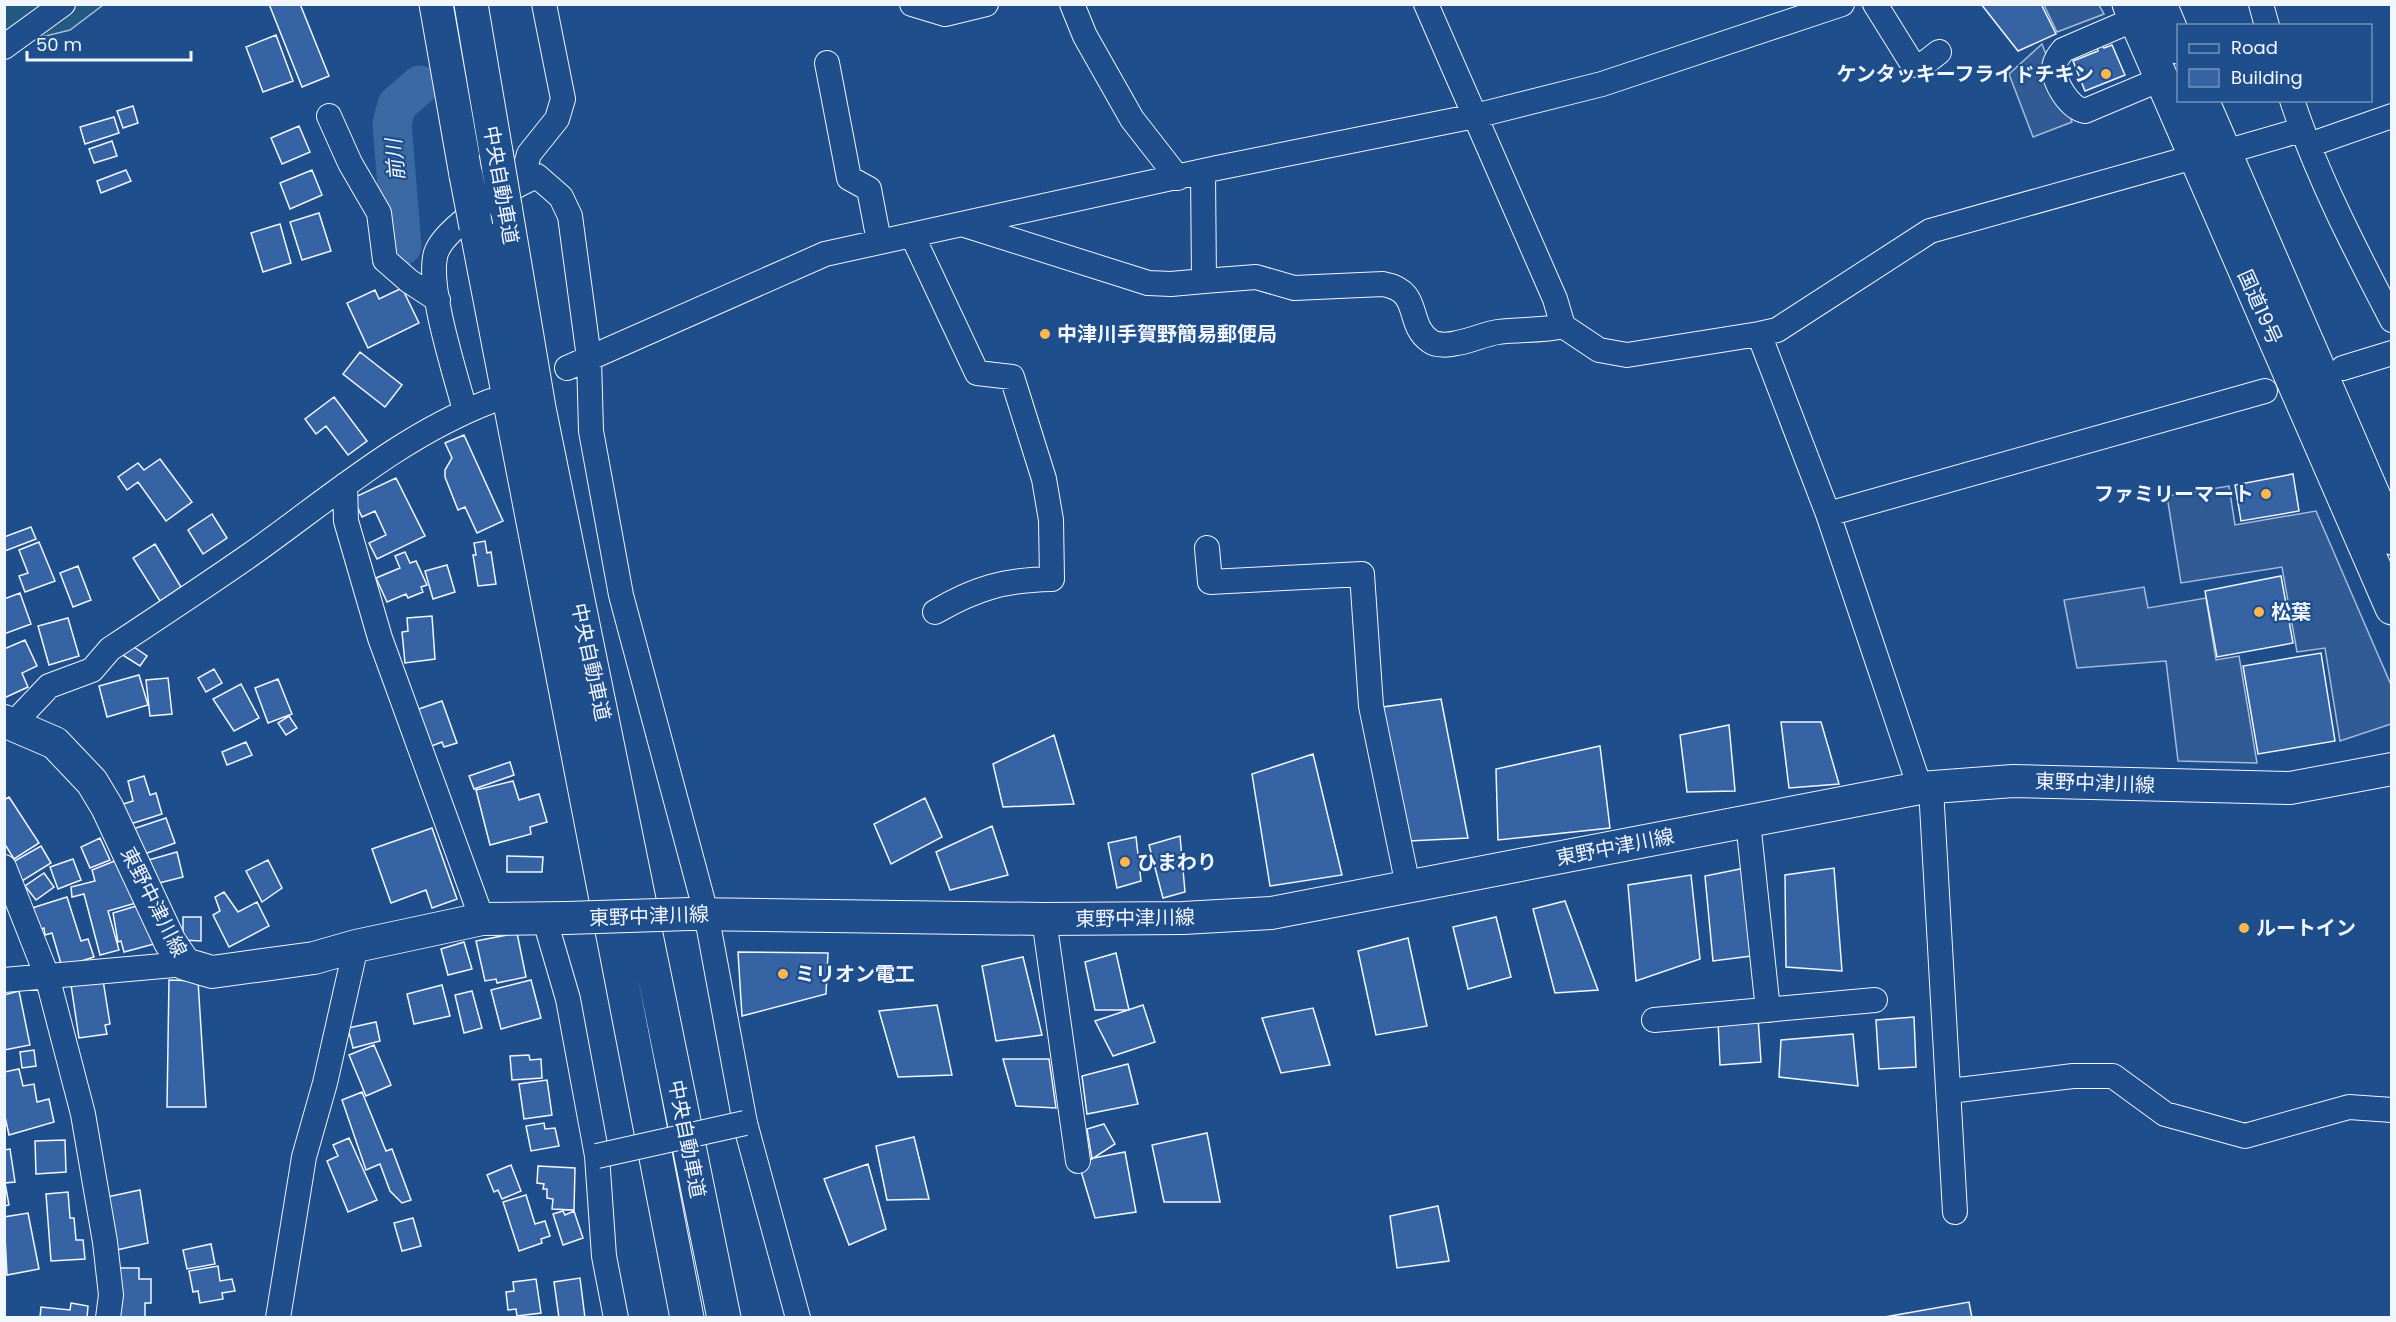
<svg xmlns="http://www.w3.org/2000/svg" width="2396" height="1322" font-family="Poppins,'Noto Sans JP',sans-serif">
<style>
.green{fill:#245a82;stroke:#a8bbd7;stroke-width:1.5}
.parking{fill:#305b95;stroke:#a8bbd7;stroke-width:1.5}
.lines{fill:none;stroke-linecap:round;stroke-linejoin:round}
.river{stroke:#3b69a3;stroke-width:39}
.building{fill:#3563a3;stroke:#f2f6ff;stroke-width:1.5}
.minor-casing{stroke:#f2f6ff;stroke-width:26}
.major-casing{stroke:#f2f6ff;stroke-width:34}
.highway-casing{stroke:#f2f6ff;stroke-width:35}
.minor{stroke:#1f4e8c;stroke-width:24}
.major{stroke:#1f4e8c;stroke-width:32}
.highway{stroke:#1f4e8c;stroke-width:33}
.minor-bridge-casing{stroke:#f2f6ff;stroke-width:26;stroke-linecap:butt}
.major-bridge-casing{stroke:#f2f6ff;stroke-width:34;stroke-linecap:butt}
.highway-bridge-casing{stroke:#f2f6ff;stroke-width:35;stroke-linecap:butt}
.minor-bridge{stroke:#1f4e8c;stroke-width:24}
.major-bridge{stroke:#1f4e8c;stroke-width:32}
.highway-bridge{stroke:#1f4e8c;stroke-width:33}
.poi-dot{fill:#ffb74d;stroke:#1f4e8c;stroke-width:2}
.labels{text-anchor:middle;dominant-baseline:central;stroke-width:4.5;stroke-linejoin:round;paint-order:stroke}
.poi-label{font-size:20px;font-weight:bold;fill:#f2f6ff;stroke:#1f4e8c;text-anchor:start}
.street-label{font-size:20px;fill:#f2f6ff;stroke:#1f4e8c}
.water-label{font-size:21px;font-style:italic;fill:#f2f6ff;stroke:#1f4e8c}
</style>
<rect width="100%" height="100%" fill="#1f4e8c"/>
<path class="green" d="M 4,5 L 103,5 L 70,30 L 5,46 Z"/>
<path class="parking" d="M 2044,5 L 2099,5 L 2104,14 L 2057,32 Z
M 2042,44 L 2072,122 L 2033,137 L 2009,74 Z
M 2229,486 L 2235,525 L 2316,511 L 2391,685 L 2391,724 L 2340,741 L 2325,648 L 2297,652 L 2282,567 L 2181,583 L 2167,496 Z
M 2144,587 L 2148,608 L 2206,598 L 2216,660 L 2239,656 L 2257,763 L 2178,761 L 2166,661 L 2077,668 L 2064,600 Z"/>
<g class="lines">
<path class="river" d="M 402,246 L 392,124 L 397,105 L 420,85"/>
</g>
<path class="building" d="M 269,4 L 300,4 L 329,76 L 302,87 Z
M 1981,4 L 2041,4 L 2056,34 L 2018,51 Z
M 276,35 L 293,81 L 263,92 L 246,47 Z
M 2102,44 L 2104,48 L 2112,45 L 2125,75 L 2085,91 L 2073,61 L 2098,51 L 2096,46 Z
M 133,106 L 138,123 L 123,128 L 117,111 Z
M 114,117 L 119,133 L 85,144 L 80,127 Z
M 299,126 L 310,152 L 282,164 L 271,138 Z
M 112,141 L 117,156 L 94,163 L 89,149 Z
M 126,170 L 131,181 L 101,193 L 97,181 Z
M 312,170 L 322,195 L 290,209 L 280,183 Z
M 319,213 L 331,251 L 302,260 L 290,222 Z
M 280,224 L 291,263 L 263,272 L 251,233 Z
M 402,288 L 419,323 L 368,348 L 347,303 L 375,290 L 379,299 Z
M 360,352 L 402,385 L 385,407 L 343,374 Z
M 334,397 L 367,441 L 348,455 L 326,426 L 316,434 L 305,419 Z
M 464,435 L 503,521 L 477,533 L 465,507 L 458,510 L 445,477 L 445,470 L 452,458 L 445,443 Z
M 160,459 L 192,502 L 166,521 L 138,482 L 127,490 L 118,477 L 138,463 L 144,470 Z
M 2293,474 L 2299,511 L 2241,521 L 2235,485 Z
M 396,478 L 425,536 L 377,559 L 369,543 L 386,535 L 375,511 L 362,517 L 353,498 Z
M 212,514 L 227,538 L 203,554 L 188,530 Z
M 31,527 L 36,539 L 5,551 L 4,537 Z
M 485,541 L 487,553 L 491,552 L 496,584 L 478,586 L 473,555 L 476,555 L 474,543 Z
M 39,542 L 55,581 L 25,592 L 19,576 L 28,573 L 19,550 Z
M 155,544 L 181,587 L 160,601 L 133,558 Z
M 405,552 L 410,563 L 416,561 L 427,585 L 421,587 L 423,592 L 408,598 L 406,594 L 387,602 L 376,578 L 400,568 L 395,556 Z
M 447,565 L 455,592 L 433,599 L 425,571 Z
M 78,566 L 91,600 L 73,607 L 60,573 Z
M 2281,576 L 2293,643 L 2217,657 L 2205,591 Z
M 20,593 L 31,624 L 4,634 L 4,599 Z
M 432,616 L 435,659 L 405,663 L 402,632 L 408,631 L 407,618 Z
M 68,618 L 79,656 L 49,665 L 38,626 Z
M 25,640 L 37,666 L 22,673 L 28,687 L 4,698 L 4,649 Z
M 128,643 L 147,656 L 140,666 L 121,654 Z
M 2321,653 L 2335,741 L 2258,754 L 2243,666 Z
M 214,669 L 222,683 L 206,692 L 198,678 Z
M 139,675 L 148,705 L 107,717 L 99,686 Z
M 168,678 L 172,714 L 150,716 L 146,680 Z
M 278,679 L 292,714 L 268,723 L 255,688 Z
M 241,684 L 259,718 L 234,731 L 213,699 Z
M 1441,699 L 1468,838 L 1409,841 L 1383,707 Z
M 442,701 L 457,743 L 444,747 L 442,742 L 429,747 L 416,710 Z
M 289,716 L 297,728 L 286,735 L 278,723 Z
M 1781,722 L 1821,722 L 1839,784 L 1789,788 Z
M 1729,725 L 1735,791 L 1687,792 L 1680,735 Z
M 1054,735 L 1074,804 L 1003,807 L 993,764 Z
M 246,742 L 252,755 L 227,765 L 222,752 Z
M 1600,746 L 1610,828 L 1498,840 L 1496,769 Z
M 1313,754 L 1342,875 L 1270,886 L 1252,774 Z
M 510,762 L 514,775 L 474,789 L 469,776 Z
M 144,776 L 150,795 L 156,793 L 162,814 L 127,825 L 120,805 L 133,801 L 128,781 Z
M 513,781 L 519,800 L 539,794 L 547,822 L 530,827 L 531,834 L 490,845 L 476,790 Z
M 9,797 L 39,843 L 14,859 L 4,843 L 4,800 Z
M 925,798 L 942,837 L 891,864 L 874,824 Z
M 166,818 L 175,843 L 139,856 L 130,830 Z
M 992,826 L 1008,875 L 950,890 L 936,852 Z
M 432,828 L 457,899 L 432,908 L 426,890 L 391,903 L 372,849 Z
M 1180,836 L 1185,892 L 1163,898 L 1149,845 Z
M 1136,837 L 1141,881 L 1117,888 L 1108,843 Z
M 100,838 L 110,860 L 90,868 L 81,847 Z
M 41,846 L 51,863 L 22,881 L 11,863 Z
M 177,852 L 183,877 L 151,885 L 145,861 Z
M 507,856 L 543,857 L 542,872 L 507,872 Z
M 122,858 L 136,903 L 108,911 L 119,950 L 100,955 L 84,894 L 72,897 L 71,887 L 95,881 L 92,870 Z
M 73,859 L 81,880 L 58,889 L 50,867 Z
M 268,860 L 282,888 L 262,902 L 246,871 Z
M 1745,868 L 1751,956 L 1713,961 L 1705,876 Z
M 1834,868 L 1842,971 L 1786,967 L 1785,875 Z
M 44,873 L 54,887 L 36,900 L 25,886 Z
M 1691,875 L 1700,959 L 1636,981 L 1628,885 Z
M 224,892 L 238,912 L 257,902 L 269,926 L 229,947 L 213,915 L 220,911 L 215,897 Z
M 67,897 L 81,941 L 88,939 L 94,957 L 62,967 L 52,933 L 45,935 L 44,928 L 39,930 L 32,908 Z
M 1565,901 L 1598,990 L 1555,993 L 1533,909 Z
M 143,904 L 154,944 L 124,952 L 121,941 L 118,942 L 113,913 Z
M 183,917 L 201,917 L 201,941 L 183,940 Z
M 1496,917 L 1511,977 L 1468,989 L 1453,927 Z
M 517,933 L 526,977 L 497,983 L 496,979 L 485,981 L 476,941 Z
M 1408,938 L 1427,1026 L 1376,1035 L 1358,951 Z
M 464,942 L 472,969 L 448,975 L 441,949 Z
M 738,952 L 828,953 L 826,994 L 742,1016 Z
M 1116,953 L 1129,1010 L 1095,1010 L 1085,962 Z
M 1023,957 L 1042,1035 L 996,1041 L 982,966 Z
M 103,980 L 110,1024 L 105,1025 L 107,1034 L 79,1038 L 71,985 Z
M 169,980 L 198,981 L 206,1107 L 167,1107 Z
M 531,980 L 541,1018 L 501,1029 L 491,990 Z
M 442,985 L 450,1016 L 414,1024 L 407,994 Z
M 19,991 L 30,1045 L 4,1050 L 4,995 Z
M 472,991 L 482,1028 L 464,1033 L 455,995 Z
M 937,1005 L 952,1075 L 898,1077 L 879,1011 Z
M 1143,1005 L 1155,1042 L 1113,1056 L 1095,1021 Z
M 1313,1008 L 1330,1065 L 1281,1073 L 1262,1018 Z
M 1914,1017 L 1916,1067 L 1879,1069 L 1876,1020 Z
M 1758,1018 L 1761,1062 L 1720,1065 L 1718,1021 Z
M 376,1022 L 380,1041 L 353,1048 L 348,1028 Z
M 1853,1034 L 1858,1086 L 1779,1077 L 1781,1040 Z
M 374,1045 L 391,1085 L 366,1096 L 349,1055 Z
M 34,1050 L 36,1066 L 22,1068 L 20,1052 Z
M 529,1055 L 530,1060 L 541,1059 L 542,1078 L 512,1080 L 510,1056 Z
M 1003,1059 L 1049,1059 L 1056,1108 L 1016,1106 Z
M 1128,1064 L 1138,1104 L 1087,1114 L 1082,1076 Z
M 19,1069 L 23,1086 L 34,1084 L 37,1102 L 49,1099 L 54,1122 L 9,1135 L 4,1112 L 4,1072 Z
M 547,1080 L 552,1115 L 524,1119 L 519,1084 Z
M 362,1092 L 386,1151 L 392,1149 L 411,1200 L 402,1203 L 390,1191 L 380,1164 L 366,1170 L 342,1100 Z
M 544,1123 L 545,1129 L 555,1128 L 559,1146 L 531,1151 L 526,1126 Z
M 1104,1124 L 1115,1144 L 1092,1159 L 1087,1129 Z
M 1207,1133 L 1220,1202 L 1164,1202 L 1152,1145 Z
M 914,1137 L 929,1199 L 887,1200 L 876,1146 Z
M 349,1138 L 377,1200 L 348,1212 L 327,1161 L 338,1156 L 333,1145 Z
M 65,1140 L 66,1172 L 36,1174 L 35,1141 Z
M 10,1149 L 15,1182 L 5,1183 L 9,1205 L 4,1206 L 4,1150 Z
M 1125,1152 L 1136,1212 L 1095,1218 L 1078,1161 Z
M 868,1164 L 886,1229 L 849,1245 L 824,1179 Z
M 511,1165 L 521,1191 L 502,1199 L 498,1190 L 494,1192 L 487,1175 Z
M 538,1166 L 575,1168 L 574,1210 L 552,1209 L 553,1199 L 547,1198 L 547,1189 L 543,1189 L 544,1184 L 537,1183 Z
M 140,1190 L 148,1243 L 112,1251 L 102,1198 Z
M 68,1192 L 70,1218 L 74,1218 L 76,1240 L 83,1240 L 85,1259 L 51,1261 L 46,1194 Z
M 526,1195 L 535,1224 L 545,1221 L 550,1236 L 541,1239 L 542,1243 L 519,1251 L 503,1202 Z
M 1438,1206 L 1449,1261 L 1397,1268 L 1390,1216 Z
M 563,1211 L 565,1215 L 574,1211 L 583,1238 L 563,1245 L 553,1214 Z
M 28,1213 L 39,1269 L 7,1275 L 4,1217 Z
M 413,1218 L 421,1246 L 402,1251 L 394,1223 Z
M 211,1244 L 215,1264 L 187,1269 L 183,1250 Z
M 218,1266 L 220,1281 L 232,1279 L 235,1291 L 222,1293 L 223,1299 L 200,1303 L 198,1291 L 193,1292 L 189,1271 Z
M 118,1268 L 139,1268 L 139,1279 L 151,1279 L 151,1303 L 145,1303 L 145,1318 L 118,1318 Z
M 580,1278 L 585,1318 L 559,1318 L 554,1282 Z
M 536,1279 L 541,1313 L 517,1316 L 516,1309 L 508,1310 L 506,1292 L 514,1291 L 513,1282 Z
M 1969,1302 L 1972,1318 L 1879,1318 Z
M 71,1303 L 88,1306 L 87,1318 L 40,1318 L 41,1307 L 70,1310 Z"/>
<g class="lines">
<defs>
<path id="minor" d="M 912,4 L 945,14 L 986,4
M 1072,4 L 1085,36 L 1132,119 L 1178,178
M 1426,4 L 1555,299 L 1563,326 L 1599,350 L 1627,355 L 1759,334 L 1777,330 L 1930,231 L 2194,157
M 1875,4 L 1913,65 L 1925,63 L 1939,52
M 2261,4 L 2267,26
M 2135,19 L 2063,50 C 2059,55 2055,60 2054,67 C 2054,83 2069,108 2085,111 L 2161,79
M 4,47 L 63,4
M 827,63 L 849,178 L 869,189 L 879,241
M 2292,100 C 2317,176 2355,249 2392,320
M 329,116 L 350,163 L 379,213 L 385,260 L 409,281 L 438,300
M 2309,145 L 2392,116
M 2225,152 L 2301,130
M 521,183 L 529,154 L 557,119 L 563,99 L 544,4
M 965,225 L 1148,283 L 1171,284 L 1204,281 L 1203,172
M 912,235 L 977,373 L 1012,377 L 1044,479 L 1051,520 L 1052,579 C 1004,580 976,588 935,612
M 1204,281 L 1256,277 L 1294,288 L 1383,284 C 1423,291 1405,324 1430,341 C 1436,346 1450,345 1457,343 C 1471,341 1484,334 1498,332 C 1520,329 1542,331 1563,326
M 1759,334 L 1828,514 L 1920,788
M 567,368 L 825,254 L 1217,168 L 1475,116 L 1602,84 L 1842,4
M 2343,368 L 2392,353
M 465,411 C 456,375 426,286 436,253 C 445,226 511,187 537,176 L 561,197 L 570,216 L 589,358 L 591,431 L 621,595 L 706,913 L 745,1123 L 798,1318
M 345,485 L 346,521 L 380,638 L 482,919
M 1828,514 L 2265,391
M 1207,548 L 1210,582 L 1362,574 L 1371,706 L 1408,886
M 13,724 L 49,686 L 92,670 L 110,649 C 157,618 204,587 250,555 C 328,500 400,436 491,401
M 1931,788 L 1955,1212
M 1748,822 L 1768,1010
M 4,867 L 47,976 L 83,1114 L 105,1242 L 111,1295 L 108,1318
M 544,917 L 568,999 L 597,1156 L 604,1256 L 616,1318
M 1044,919 L 1078,1161
M 4,980 L 185,964
M 1654,1020 L 1875,1000
M 1950,1091 L 2073,1076 L 2113,1076 L 2165,1114 L 2245,1136 L 2349,1107 L 2392,1110
M 278,1318 L 304,1157 L 325,1083 L 356,946"/>
<path id="major" d="M 4,721 L 55,743 L 92,782 L 107,807 L 170,942 L 185,964 L 212,972 L 314,958 L 356,946 L 482,919 L 566,918
M 690,914 L 1044,919 L 1183,918 L 1271,913 L 1920,788 L 2013,781 L 2290,788 L 2392,769"/>
<path id="highway" d="M 436,4 L 466,175
M 471,4 L 496,152
M 2129,4 L 2392,608
M 2160,4 L 2178,47
M 2202,100 L 2392,538
M 505,206 L 539,408 L 724,1318
M 476,227 L 687,1318"/>
</defs>
<use href="#minor" class="minor-casing"/>
<use href="#major" class="major-casing"/>
<use href="#highway" class="highway-casing"/>
<use href="#minor" class="minor"/>
<use href="#major" class="major"/>
<use href="#highway" class="highway"/>
<defs>
<path id="minor-bridge" d="M 597,1156 L 745,1123"/>
<path id="major-bridge" d="M 566,918 L 690,914"/>
<path id="highway-bridge" d="M 496,152 L 505,206
M 466,175 L 476,227"/>
</defs>
<use href="#minor-bridge" class="minor-bridge-casing"/>
<use href="#major-bridge" class="major-bridge-casing"/>
<use href="#highway-bridge" class="highway-bridge-casing"/>
<use href="#minor-bridge" class="minor-bridge"/>
<use href="#major-bridge" class="major-bridge"/>
<use href="#highway-bridge" class="highway-bridge"/>
</g>
<g class="poi-dot">
<circle cx="2106" cy="74" r="6"/>
<circle cx="1045" cy="334" r="6"/>
<circle cx="2266" cy="494" r="6"/>
<circle cx="2259" cy="612" r="6"/>
<circle cx="1125" cy="862" r="6"/>
<circle cx="2244" cy="928" r="6"/>
<circle cx="783" cy="974" r="6"/>
</g>
<g class="labels">
<g class="poi-label">
<text x="2094" y="74" text-anchor="end">ケンタッキーフライドチキン</text>
<text x="1057" y="334">中津川手賀野簡易郵便局</text>
<text x="2254" y="494" text-anchor="end">ファミリーマート</text>
<text x="2271" y="612">松葉</text>
<text x="1137" y="862">ひまわり</text>
<text x="2256" y="928">ルートイン</text>
<text x="795" y="974">ミリオン電工</text>
</g>
<g class="street-label">
<text transform="translate(501 185) rotate(80)">中央自動車道</text>
<text transform="translate(2260 307) rotate(66)">国道19号</text>
<text transform="translate(591 662) rotate(78)">中央自動車道</text>
<text transform="translate(2095 783) rotate(2)">東野中津川線</text>
<text transform="translate(1615 847) rotate(-11)">東野中津川線</text>
<text transform="translate(154 902) rotate(63)">東野中津川線</text>
<text transform="translate(649 916) rotate(-2)">東野中津川線</text>
<text transform="translate(1135 918) rotate(-1)">東野中津川線</text>
<text transform="translate(687 1139) rotate(79)">中央自動車道</text>
</g>
<g class="water-label">
<text transform="translate(395 160) rotate(-95)">前川</text>
</g>
</g>
<rect width="2396" height="1322" fill="none" stroke="#f2f6ff" stroke-width="12"/>
<rect x="2177" y="24" width="195" height="78" fill="#1f4e8c" stroke="#7391ba" stroke-width="1.5"/>
<rect x="2189" y="44" width="30" height="9" fill="#1f4e8c" stroke="#7391ba" stroke-width="1.5"/>
<text x="2231" y="54" font-size="18" fill="#f2f6ff">Road</text>
<rect x="2189" y="69" width="30" height="18" fill="#3563a3" stroke="#7391ba" stroke-width="1.5"/>
<text x="2231" y="84" font-size="18" fill="#f2f6ff">Building</text>
<path d="M27 51v9h164v-9" fill="none" stroke="#f2f6ff" stroke-width="3"/>
<text x="36" y="51" font-size="18" fill="#f2f6ff" stroke="#1f4e8c" stroke-width="4.5" paint-order="stroke">50 m</text>
</svg>
